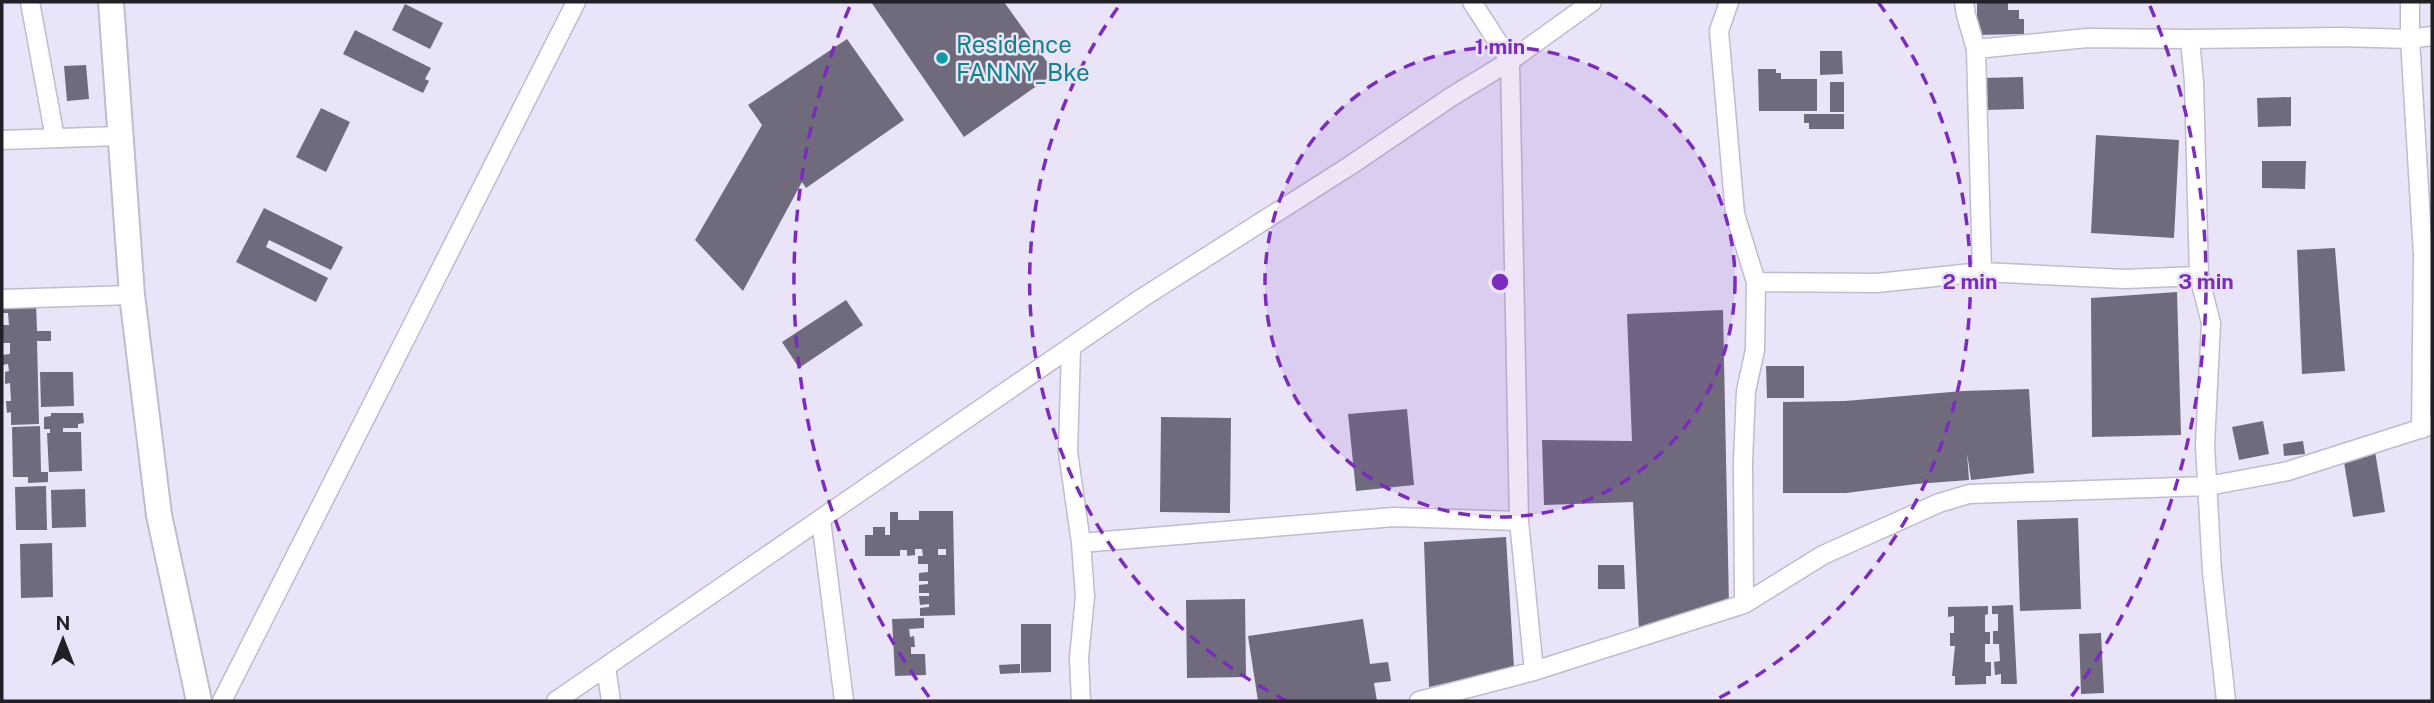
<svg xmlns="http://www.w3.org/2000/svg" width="2434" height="703" font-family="'Public Sans',sans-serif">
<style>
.building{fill:#6f6b7c;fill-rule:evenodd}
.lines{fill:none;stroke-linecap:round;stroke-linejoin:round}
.street-casing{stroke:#c0bbce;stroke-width:21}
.secondary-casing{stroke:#c0bbce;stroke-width:28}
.street{stroke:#fff;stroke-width:18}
.secondary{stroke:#fff;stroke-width:24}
.ring{fill:none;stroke:#7b2cbf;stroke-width:3.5;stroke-dasharray:12 9}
.culture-dot{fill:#0f9aa8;stroke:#e9e4f7;stroke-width:2.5}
.labels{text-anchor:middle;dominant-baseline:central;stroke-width:5;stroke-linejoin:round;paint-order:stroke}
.culture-label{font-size:24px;fill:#0d838f;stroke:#e9e4f7;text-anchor:start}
.centre{fill:#7b2cbf;stroke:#e9e4f7;stroke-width:3.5}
.ring-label{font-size:21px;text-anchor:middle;font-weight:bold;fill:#7b2cbf;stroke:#e9e4f7;stroke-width:5;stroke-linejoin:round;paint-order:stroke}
</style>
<rect width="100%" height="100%" fill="#e9e4f7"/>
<path class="building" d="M 871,2 L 1004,2 L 1055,73 L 964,137 Z
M 1977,2 L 2008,2 L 2008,10 L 2019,10 L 2019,19 L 2024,19 L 2024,34 L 1977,35 Z
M 405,4 L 443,23 L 430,49 L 392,30 Z
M 355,30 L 431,68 L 425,79 L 429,81 L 423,93 L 343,54 Z
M 847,39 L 904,120 L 806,188 L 802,182 L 743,291 L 695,240 L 762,125 L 748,105 Z
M 1820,51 L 1842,51 L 1843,74 L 1820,75 Z
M 86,65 L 89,99 L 67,101 L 64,66 Z
M 1758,69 L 1776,69 L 1776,73 L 1781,73 L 1781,79 L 1817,79 L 1817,111 L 1759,111 Z
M 2023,77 L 2024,109 L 1983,110 L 1982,78 Z
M 1830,82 L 1844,82 L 1844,112 L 1830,112 Z
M 2291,97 L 2291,126 L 2258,127 L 2257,98 Z
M 321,108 L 350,122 L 326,172 L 296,157 Z
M 1804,114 L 1844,114 L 1844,129 L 1809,129 L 1809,123 L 1804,123 Z
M 2096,135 L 2179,140 L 2174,238 L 2091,233 Z
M 2262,161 L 2306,161 L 2305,189 L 2262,188 Z
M 264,208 L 343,247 L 331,270 L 269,240 L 266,247 L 328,278 L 316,302 L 236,262 Z
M 2335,248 L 2345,371 L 2302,374 L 2297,250 Z
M 2177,292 L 2181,435 L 2092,437 L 2091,298 Z
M 846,300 L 863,325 L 799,368 L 782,342 Z
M 36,302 L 37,331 L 51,331 L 51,341 L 37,341 L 39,424 L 11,425 L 11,412 L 7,413 L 6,401 L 11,401 L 10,383 L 5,384 L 5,372 L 9,371 L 8,364 L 2,365 L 2,355 L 10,354 L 10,343 L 2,343 L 2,325 L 9,325 L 8,313 L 2,313 L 2,303 Z
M 1723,310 L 1729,605 L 1639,631 L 1633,502 L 1544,505 L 1542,440 L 1632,441 L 1627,314 Z
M 1766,366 L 1804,366 L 1804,398 L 1767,398 Z
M 40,372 L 73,372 L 74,406 L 41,407 Z
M 2029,389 L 2034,473 L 1971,480 L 1967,453 L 1969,480 L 1916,484 L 1846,493 L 1783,493 L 1783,402 L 1845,401 L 1963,391 Z
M 1407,409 L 1414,485 L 1356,491 L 1348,414 Z
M 51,413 L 83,413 L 84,423 L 78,424 L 78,428 L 63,428 L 63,432 L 81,432 L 82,471 L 49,472 L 47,433 L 50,433 L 50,429 L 44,429 L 44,417 L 51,416 Z
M 1161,417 L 1231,418 L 1230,513 L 1160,512 Z
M 2263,421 L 2269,454 L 2239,460 L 2232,427 Z
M 40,426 L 41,472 L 48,472 L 48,482 L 28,483 L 28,477 L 13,477 L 12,427 Z
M 2303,441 L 2305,454 L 2284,456 L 2283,444 Z
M 2375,451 L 2385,512 L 2353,517 L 2343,456 Z
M 46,486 L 47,530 L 16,530 L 15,487 Z
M 85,489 L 86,527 L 52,528 L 51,490 Z
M 919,511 L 953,511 L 955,615 L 920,616 L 920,608 L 929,607 L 929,604 L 920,605 L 919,596 L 929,596 L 929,593 L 919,593 L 919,585 L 928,584 L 928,581 L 919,581 L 919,573 L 928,572 L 928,564 L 918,564 L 918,556 L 923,556 L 922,549 L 915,549 L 915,555 L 907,556 L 907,550 L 900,550 L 900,556 L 865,556 L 865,535 L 873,535 L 873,527 L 885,527 L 885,535 L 890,535 L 890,512 L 898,512 L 898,520 L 919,520 ZM 938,549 L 946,549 L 946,555 L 938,555 Z
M 2078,518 L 2081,609 L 2020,611 L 2017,520 Z
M 1506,537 L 1514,668 L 1429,687 L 1424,542 Z
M 52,543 L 53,597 L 21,598 L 20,544 Z
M 1598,565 L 1624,565 L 1625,589 L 1598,589 Z
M 1245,599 L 1246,677 L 1187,678 L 1186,600 Z
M 2013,605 L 2017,684 L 2001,684 L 2001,674 L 1995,675 L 1994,662 L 2000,661 L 1999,644 L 1993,644 L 1993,631 L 1998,631 L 1998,614 L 1992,614 L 1992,606 Z
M 1988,606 L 1988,614 L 1985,615 L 1985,632 L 1990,632 L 1990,644 L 1985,644 L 1985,662 L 1991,662 L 1991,676 L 1986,676 L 1986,684 L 1955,685 L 1955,676 L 1952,676 L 1955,646 L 1950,646 L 1950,633 L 1954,633 L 1954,616 L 1948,617 L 1948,607 Z
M 924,618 L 924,628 L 909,629 L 910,637 L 914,636 L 915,647 L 911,647 L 911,654 L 925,654 L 926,675 L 895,676 L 892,619 Z
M 1363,619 L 1370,664 L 1388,662 L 1391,681 L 1374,683 L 1377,701 L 1258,701 L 1248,636 Z
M 1021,624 L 1051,624 L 1051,672 L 1021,673 Z
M 2101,633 L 2104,693 L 2081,694 L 2079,634 Z
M 1020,664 L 1020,673 L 1000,674 L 999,665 Z"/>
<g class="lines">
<defs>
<path id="street" d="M 30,2 L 55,138
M 1472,2 L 1510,61 L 1519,521 L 1534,671
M 1729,2 L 1719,31 L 1735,214 L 1756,282 L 1755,350 L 1746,391 L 1743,461 L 1744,604
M 1964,2 L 1966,15 L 1976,49 L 1982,272
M 2410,2 L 2410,39 L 2423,255 L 2421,429
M 2190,39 L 2340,37 L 2410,39 L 2432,36
M 1976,49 L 2087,38 L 2190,39 L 2194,82 L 2199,276 L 2211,323 L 2205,445 L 2212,572 L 2226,701
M 2,140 L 119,136
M 1756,282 L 1877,283 L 1982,272 L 2125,279 L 2199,276
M 2,299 L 132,295
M 1071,348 L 1068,452 L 1081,543 L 1085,596 L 1079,658 L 1081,701
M 821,520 L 844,701
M 1081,543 L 1394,517 L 1519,521
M 606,667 L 611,701
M 222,701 L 576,2
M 556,701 L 1142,298 L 1351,165 L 1451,97 L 1510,61 L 1592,2
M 1419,701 L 1534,671 L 1744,604 L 1823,555 L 1939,503 L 1969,494 L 2208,486 L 2288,471 L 2432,425"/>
<path id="secondary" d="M 111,2 L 132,295 L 159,515 L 199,701"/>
</defs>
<use href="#street" class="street-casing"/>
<use href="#secondary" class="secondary-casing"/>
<use href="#street" class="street"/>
<use href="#secondary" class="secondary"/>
</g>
<circle cx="1500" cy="282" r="235" fill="#7b2cbf" fill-opacity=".12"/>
<g class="ring">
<circle cx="1500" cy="282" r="235"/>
<path d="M1287 701A470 470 0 0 1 1122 2M1878 2A470 470 0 0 1 1713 701"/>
<path d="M929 697A706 706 0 0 1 850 6M2150 6A706 706 0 0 1 2071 697"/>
</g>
<circle class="culture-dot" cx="942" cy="58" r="7"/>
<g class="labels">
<g class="culture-label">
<text x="956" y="44">Residence<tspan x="956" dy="28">FANNY_Bke</tspan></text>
</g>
</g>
<circle cx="1500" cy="282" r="10" class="centre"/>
<g class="ring-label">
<text x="1500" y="54">1 min</text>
<text x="1970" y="289">2 min</text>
<text x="2206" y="289">3 min</text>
</g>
<rect width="2434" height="703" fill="none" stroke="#222027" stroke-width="7"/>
<g transform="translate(63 640)" stroke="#e9e4f7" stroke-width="5" paint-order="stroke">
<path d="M0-5L12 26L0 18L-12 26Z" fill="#222027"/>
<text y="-10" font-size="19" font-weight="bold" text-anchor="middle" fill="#222027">N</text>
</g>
</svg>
